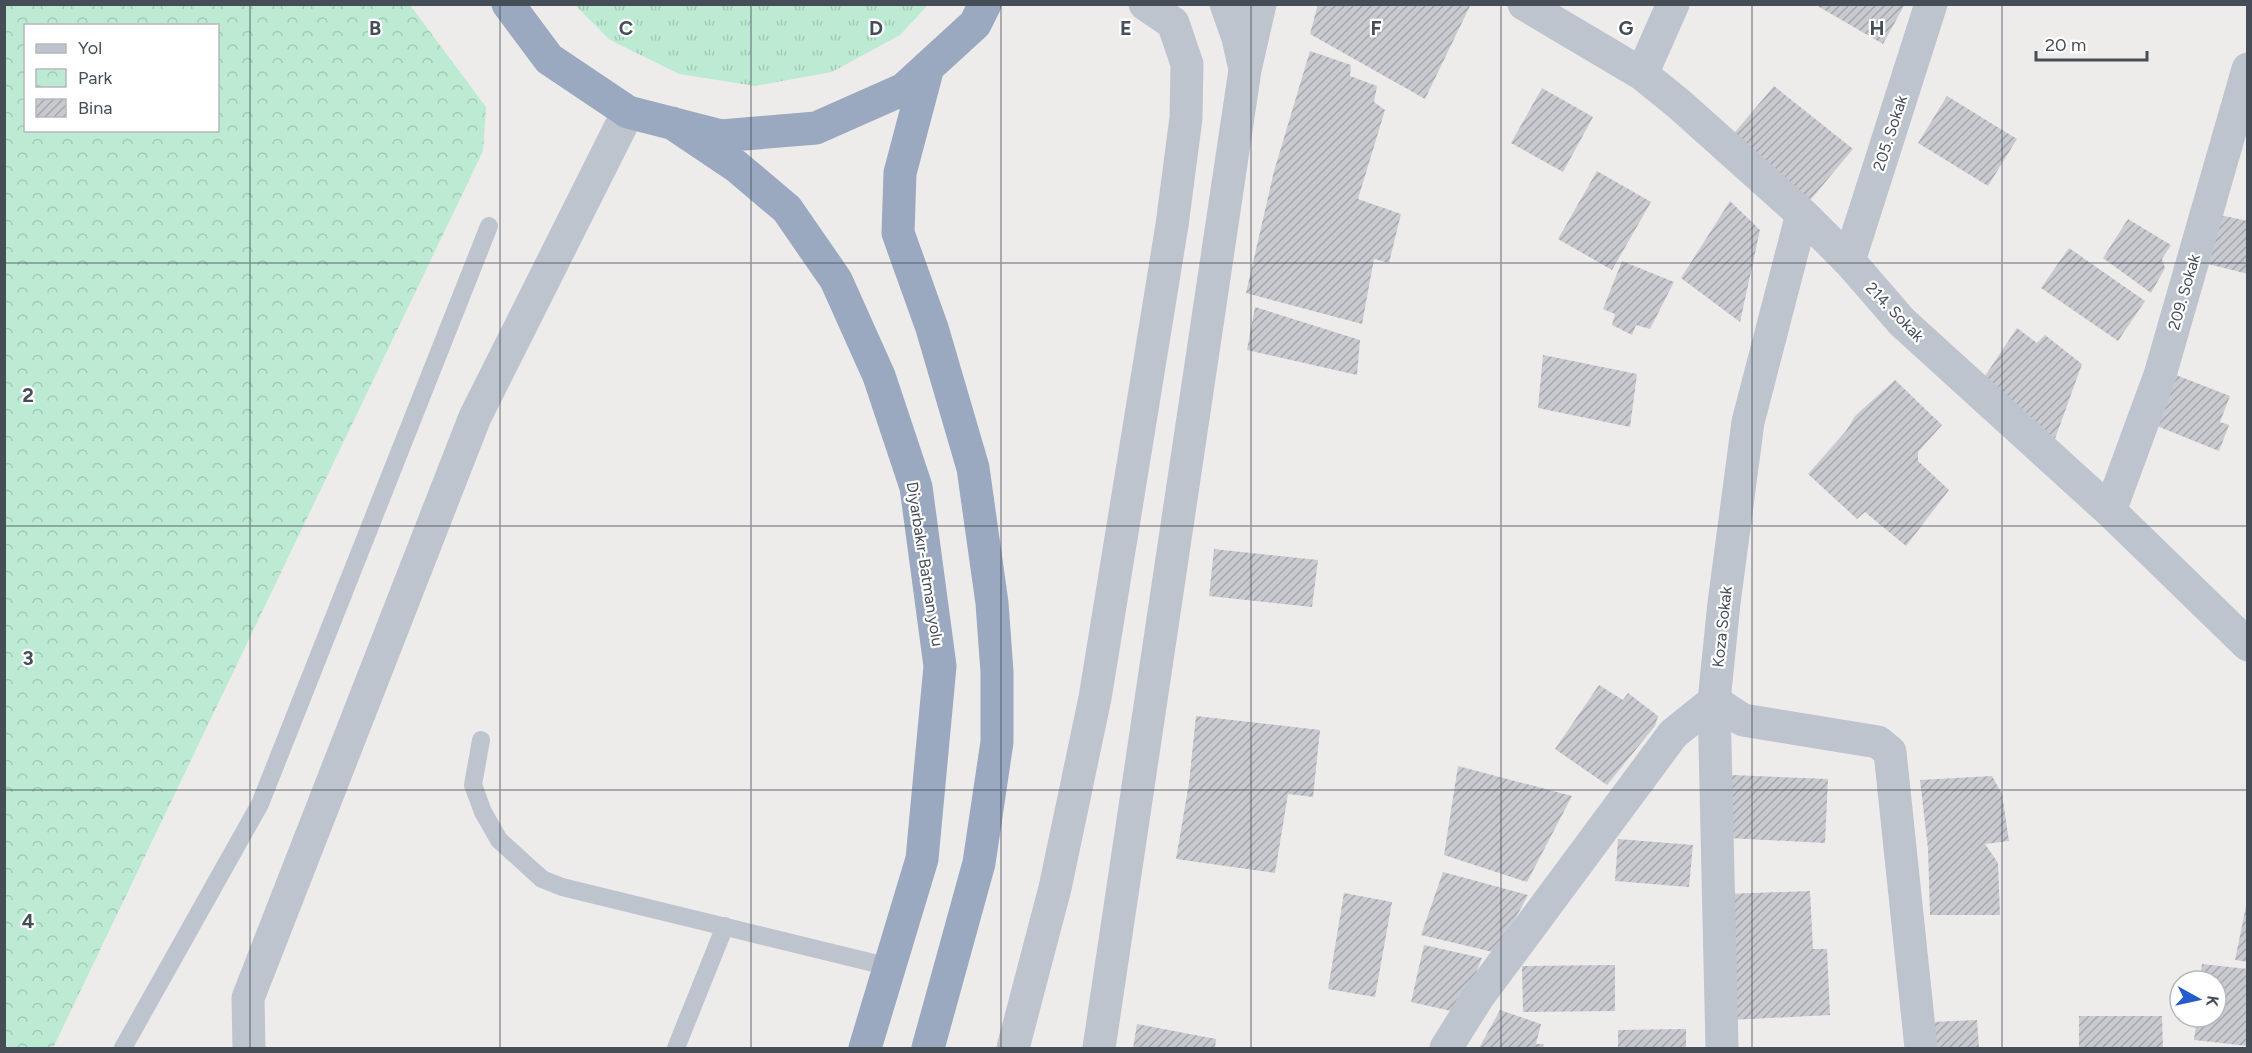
<svg xmlns="http://www.w3.org/2000/svg" width="2252" height="1053" font-family="Figtree,sans-serif">
<style>
.grass{fill:url(#grass-tufts)}
.park{fill:url(#park-crowns);fill-rule:evenodd}
.building{fill:url(#building-hatch)}
.lines{fill:none;stroke-linecap:round;stroke-linejoin:round}
.service{stroke:#bdc4cd;stroke-width:18}
.minor{stroke:#bdc4cd;stroke-width:33}
.tertiary{stroke:#bdc4cd;stroke-width:33}
.trunk{stroke:#9aa8c0;stroke-width:33}
.grid{fill:none;stroke:#454d57;stroke-width:1.5;stroke-opacity:0.55}
.labels{text-anchor:middle;dominant-baseline:central;stroke-width:4.5;stroke-linejoin:round;paint-order:stroke}
.street-label{font-size:16px;fill:#454d57;stroke:#fff}
.grid-label{font-size:20px;text-anchor:middle;font-weight:bold;fill:#454d57;stroke:#fff;stroke-width:4.5;stroke-linejoin:round;paint-order:stroke}
</style>
<defs>
<pattern id="grass-tufts" width="24" height="20" patternUnits="userSpaceOnUse" patternTransform="scale(1.5)"><rect width="24" height="20" fill="#bcead3"/><path d="M3 7l-1-3M5 7V3M7 7l1-3M15 17l-1-3M17 17v-4M19 17l1-3" fill="none" stroke="#a3cab7"/></pattern>
<pattern id="park-crowns" width="20" height="18" patternUnits="userSpaceOnUse" patternTransform="scale(1.5)"><rect width="20" height="18" fill="#bcead3"/><path d="M2 6a3 3 0 1 1 6 0M12 15a3 3 0 1 1 6 0" fill="none" stroke="#a3cab7"/></pattern>
<pattern id="building-hatch" width="6" height="6" patternUnits="userSpaceOnUse" patternTransform="scale(1.5)"><rect width="6" height="6" fill="#c9cad0"/><path d="M-1 1l2-2M0 6l6-6M5 7l2-2" fill="none" stroke="#a5a6ac"/></pattern>
</defs>
<rect width="100%" height="100%" fill="#eeeceb"/>
<path class="grass" d="M 575,5 L 928,5 L 900,35 L 832,72 L 755,86 L 679,74 L 610,40 Z"/>
<path class="park" d="M 5,4 L 410,5 L 486,107 L 483,151 L 53,1048 L 4,1048 ZM 26,26 L 218,26 L 218,130 L 26,130 Z"/>
<path class="building" d="M 1318,4 L 1466,4 L 1470,6 L 1425,99 L 1310,34 Z
M 1814,4 L 1905,4 L 1883,44 Z
M 1310,51 L 1351,65 L 1350,76 L 1377,86 L 1374,102 L 1385,110 L 1358,199 L 1401,214 L 1389,263 L 1374,259 L 1362,324 L 1246,293 L 1274,171 Z
M 1774,86 L 1853,149 L 1807,204 L 1731,137 Z
M 1542,88 L 1593,117 L 1563,172 L 1511,143 Z
M 1947,96 L 2017,139 L 1988,186 L 1918,143 Z
M 1597,171 L 1651,202 L 1612,270 L 1558,239 Z
M 1730,201 L 1760,230 L 1740,322 L 1681,278 Z
M 2220,215 L 2248,221 L 2248,274 L 2208,264 Z
M 2128,219 L 2171,245 L 2162,259 L 2165,268 L 2151,293 L 2103,258 Z
M 2069,248 L 2145,301 L 2118,341 L 2041,288 Z
M 1622,261 L 1674,282 L 1650,329 L 1636,325 L 1632,335 L 1612,325 L 1615,314 L 1603,309 Z
M 1255,307 L 1360,340 L 1357,375 L 1247,350 Z
M 2017,328 L 2037,343 L 2045,335 L 2082,364 L 2055,439 L 1985,376 Z
M 1543,355 L 1637,374 L 1630,427 L 1538,408 Z
M 2176,375 L 2230,396 L 2220,422 L 2229,425 L 2219,451 L 2157,426 Z
M 1895,380 L 1942,425 L 1918,452 L 1918,461 L 1949,490 L 1906,546 L 1865,512 L 1857,519 L 1808,474 L 1846,431 L 1855,416 Z
M 1214,549 L 1318,560 L 1312,607 L 1209,596 Z
M 1599,685 L 1623,700 L 1628,693 L 1658,716 L 1655,726 L 1607,785 L 1555,749 Z
M 1196,716 L 1320,730 L 1313,797 L 1288,794 L 1275,873 L 1176,859 L 1189,783 Z
M 1458,766 L 1572,796 L 1527,882 L 1444,855 Z
M 1732,775 L 1828,779 L 1825,843 L 1728,838 Z
M 1992,776 L 2002,794 L 2009,841 L 1985,844 L 1998,863 L 2000,915 L 1930,915 L 1928,849 L 1920,780 Z
M 1618,839 L 1693,845 L 1689,887 L 1615,881 Z
M 1443,872 L 1528,895 L 1497,953 L 1421,935 Z
M 1810,891 L 1813,949 L 1827,949 L 1830,1015 L 1731,1020 L 1727,894 Z
M 1344,893 L 1392,902 L 1375,997 L 1328,989 Z
M 2246,906 L 2248,906 L 2248,962 L 2235,960 Z
M 1424,945 L 1482,958 L 1460,1013 L 1411,1002 Z
M 2202,964 L 2248,969 L 2248,1046 L 2194,1040 L 2197,1017 L 2216,1017 L 2216,981 L 2200,981 Z
M 1615,965 L 1615,1011 L 1523,1012 L 1522,966 Z
M 1500,1010 L 1541,1024 L 1536,1044 L 1544,1044 L 1543,1048 L 1479,1048 Z
M 2079,1016 L 2162,1016 L 2163,1048 L 2079,1048 Z
M 1977,1020 L 1979,1048 L 1934,1048 L 1932,1022 Z
M 1137,1024 L 1216,1039 L 1215,1048 L 1133,1048 Z
M 1686,1029 L 1686,1048 L 1618,1048 L 1618,1030 Z"/>
<g class="lines">
<path class="service" d="M 481,740 L 473,785 L 483,812 L 499,840 L 542,879 L 562,887 L 890,967
M 123,1048 L 260,804 L 489,226
M 676,1048 L 725,926"/>
<path class="minor" d="M 1524,4 L 1642,74 L 1679,104 L 1802,214 L 1849,261 L 1902,322 L 2110,511 L 2248,645
M 1642,74 L 1673,4
M 1849,261 L 1931,4
M 2110,511 L 2160,375 L 2248,69
M 249,1048 L 248,998 L 475,417 L 628,112
M 1446,1048 L 1478,997 L 1673,734 L 1714,701 L 1743,720 L 1878,742 L 1890,752 L 1921,1048
M 1722,1048 L 1714,701 L 1724,603 L 1748,422 L 1802,214"/>
<path class="tertiary" d="M 1226,4 L 1238,38 L 1244,65
M 1013,1048 L 1055,888 L 1095,698 L 1172,225 L 1186,118 L 1187,64 L 1173,23 L 1145,4
M 1099,1048 L 1245,70 L 1260,4"/>
<path class="trunk" d="M 508,4 L 549,59 L 628,112 L 721,136 L 816,128 L 904,89 L 975,24 L 985,4
M 672,123 L 736,166 L 787,209 L 836,280 L 879,376 L 916,487 L 940,666 L 922,859 L 865,1048
M 928,1048 L 979,863 L 997,742 L 997,672 L 992,603 L 973,468 L 932,328 L 898,233 L 900,173 L 928,67"/>
</g>
<path class="grid" d="M 250,4 L 250,1048M 500,4 L 500,1048M 751,4 L 751,1048M 1001,4 L 1001,1048M 1251,4 L 1251,1048M 1501,4 L 1501,1048M 1752,4 L 1752,1048M 2002,4 L 2002,1048M 4,263 L 2248,263M 4,526 L 2248,526M 4,790 L 2248,790"/>
<g class="labels">
<g class="street-label">
<text transform="translate(1890 133) rotate(-72)">205. Sokak</text>
<text transform="translate(2184 292) rotate(-74)">209. Sokak</text>
<text transform="translate(1895 312) rotate(46)">214. Sokak</text>
<text transform="translate(925 564) rotate(81)">Diyarbakır-Batman yolu</text>
<text transform="translate(1722 627) rotate(-84)">Koza Sokak</text>
</g>
</g>
<g class="grid-label">
<text x="375" y="35">B</text>
<text x="626" y="35">C</text>
<text x="876" y="35">D</text>
<text x="1126" y="35">E</text>
<text x="1376" y="35">F</text>
<text x="1626" y="35">G</text>
<text x="1877" y="35">H</text>
<text x="28" y="402">2</text>
<text x="28" y="665">3</text>
<text x="28" y="928">4</text>
</g>
<rect width="2252" height="1053" fill="none" stroke="#454d57" stroke-width="12"/>
<rect x="24" y="24" width="195" height="108" fill="#ffffff" stroke="#b5b8bc" stroke-width="1.5"/>
<rect x="36" y="44" width="30" height="9" fill="#bdc4cd" stroke="#b5b8bc" stroke-width="1.5"/>
<text x="78" y="54" font-size="18" fill="#454d57">Yol</text>
<rect x="36" y="69" width="30" height="18" fill="url(#park-crowns)" stroke="#b5b8bc" stroke-width="1.5"/>
<text x="78" y="84" font-size="18" fill="#454d57">Park</text>
<rect x="36" y="99" width="30" height="18" fill="url(#building-hatch)" stroke="#b5b8bc" stroke-width="1.5"/>
<text x="78" y="114" font-size="18" fill="#454d57">Bina</text>
<g transform="translate(2198 999) rotate(98)"><circle r="28" fill="#ffffff" stroke="#b5b8bc" stroke-width="1.5"/>
<path d="M0-4.5L10 22L0 15L-10 22Z" fill="#265bcd"/>
<text y="-9" font-size="16" font-weight="bold" text-anchor="middle" fill="#454d57">K</text>
</g>
<path d="M2036 51v9h111v-9" fill="none" stroke="#454d57" stroke-width="3"/>
<text x="2045" y="51" font-size="18" fill="#454d57" stroke="#ffffff" stroke-width="4.5" paint-order="stroke">20 m</text>
</svg>
